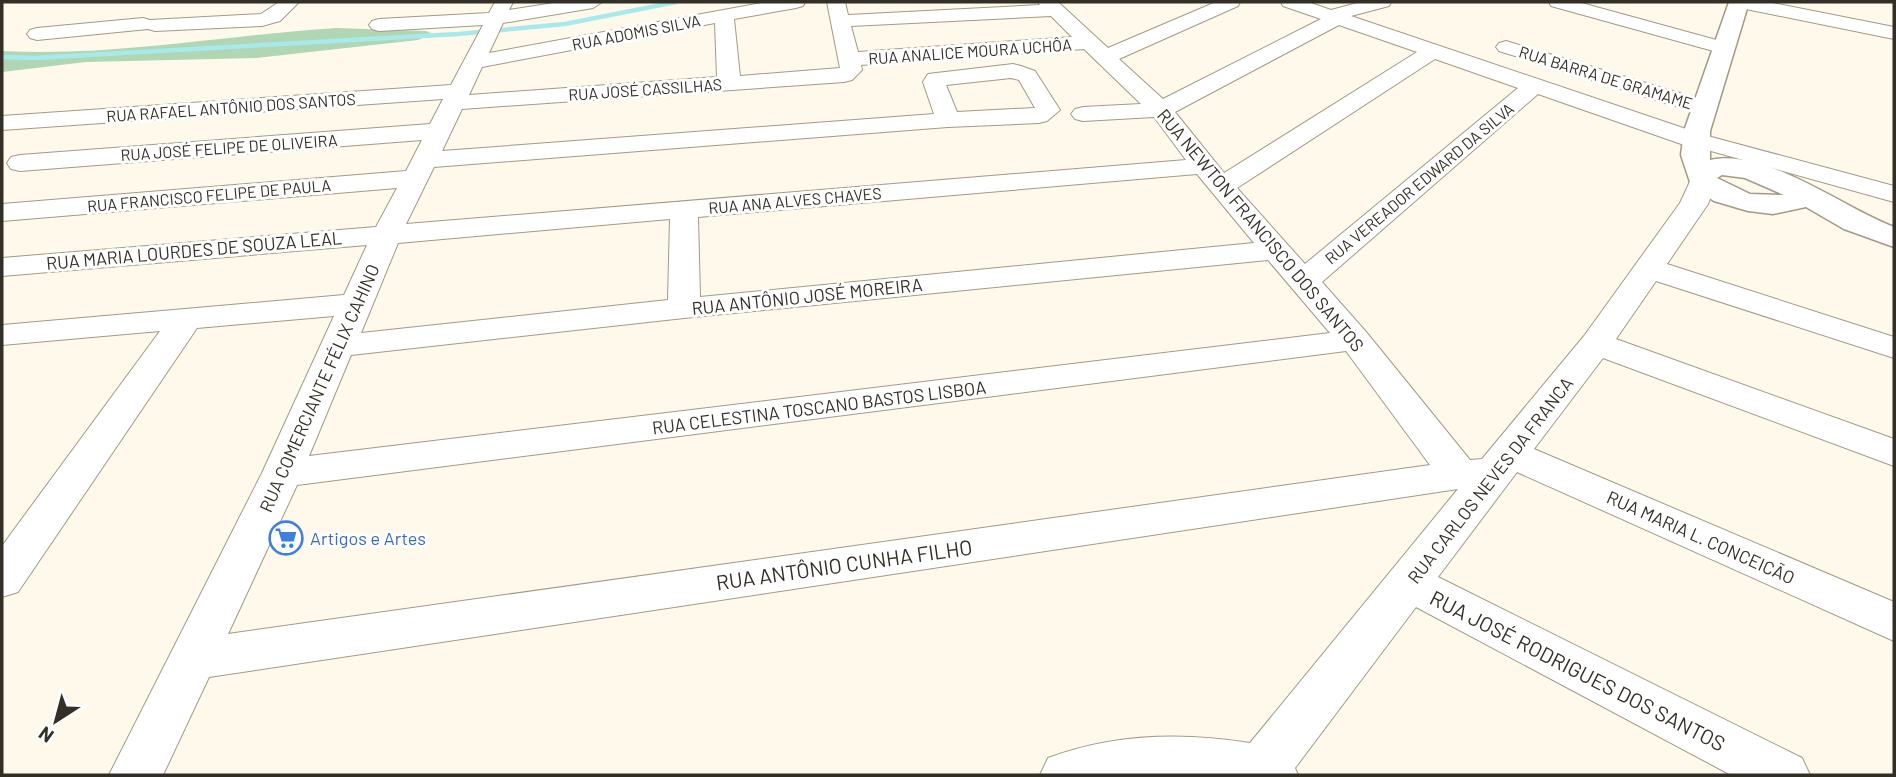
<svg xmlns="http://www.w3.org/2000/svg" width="1896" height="777" font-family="Barlow,sans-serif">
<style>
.green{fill:#b0d6b4}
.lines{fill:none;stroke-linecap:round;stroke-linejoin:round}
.stream{stroke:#a8eaec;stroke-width:4.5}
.minor-casing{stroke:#a39a85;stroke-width:2}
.major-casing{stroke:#a39a85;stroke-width:3}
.minor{fill:#fff;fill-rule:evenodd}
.major{fill:#fff;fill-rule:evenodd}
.labels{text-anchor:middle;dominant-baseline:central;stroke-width:6;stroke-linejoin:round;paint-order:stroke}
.far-street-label{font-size:16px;fill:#332f26;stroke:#fff}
.street-label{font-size:18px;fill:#332f26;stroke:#fff}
.shop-label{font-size:18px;fill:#366cbe;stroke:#fff;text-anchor:start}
.near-street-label{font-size:21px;fill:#332f26;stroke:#fff}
</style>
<rect width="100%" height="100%" fill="#fff9eb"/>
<path class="green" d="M 336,28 L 426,31 L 433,34 L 418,40 L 256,58 L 86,62 L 2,72 L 2,51 C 113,57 225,35 336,28 Z"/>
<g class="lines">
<path class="stream" d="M 2,57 L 34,58 L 458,34 L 565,24 L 676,2"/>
<defs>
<path id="minor" d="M 279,2 L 299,2 L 280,21 L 262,26 L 155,31 L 148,29 L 37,40 L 30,38 L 27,34 L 30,30 L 37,28 L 143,18 L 150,20 L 261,14 Z
M 495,2 L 513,2 L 509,10 L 560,2 L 602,2 L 593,8 L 503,23 L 489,53 L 767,2 L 805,2 L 803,6 L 796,8 L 734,19 L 740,76 L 840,68 L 827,2 L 845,2 L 848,15 L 1040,5 L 1038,2 L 1058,2 L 1108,48 L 1216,2 L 1240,2 L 1238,6 L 1119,59 L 1163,99 L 1321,19 L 1283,6 L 1281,2 L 1308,2 L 1331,10 L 1361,2 L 1391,2 L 1389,6 L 1351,16 L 1704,135 L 1894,186 L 1894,202 L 1700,148 L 1687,146 L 1538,94 L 1322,282 L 1367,333 L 1470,460 L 1482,459 L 1584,336 L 1680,203 L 1693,175 L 1703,173 L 1713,175 L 1717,181 L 1708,204 L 1667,264 L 1894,337 L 1894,358 L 1656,281 L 1616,339 L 1894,439 L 1894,466 L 1603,358 L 1534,449 L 1894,602 L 1894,641 L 1517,472 L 1438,577 L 1802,758 L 1810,775 L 1731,775 L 1416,607 L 1295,768 L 1298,775 L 1040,775 L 1048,758 C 1112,734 1183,732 1250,743 L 1458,489 L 209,677 L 163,775 L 109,775 L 262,473 L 334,316 L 197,328 L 18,592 L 2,597 L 2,546 L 160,331 L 2,345 L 2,325 L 344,295 L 367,245 L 2,276 L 2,258 L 376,227 L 397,188 L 2,221 L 2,204 L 406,171 L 422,140 L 20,171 L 11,169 L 7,163 L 11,157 L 20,155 L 430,124 L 443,99 L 2,130 L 2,116 L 451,85 L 483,25 L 379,31 L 372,29 L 369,25 L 372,21 L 379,19 L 489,13 ZM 1051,16 L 1072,37 L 858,52 L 851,26 ZM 715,23 L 717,77 L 469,95 L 482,67 ZM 1339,25 L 1417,52 L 1224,173 L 1175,112 ZM 1084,49 L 1141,104 L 1083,107 L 1075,109 L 1071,114 L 1075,119 L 1083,121 L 1154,117 L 1186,160 L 406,224 L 434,167 L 948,127 L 1039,123 L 1047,121 L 1060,110 L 1035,71 L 1021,66 L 1013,64 L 928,74 L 923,82 L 934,114 L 442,151 L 462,109 L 844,82 L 852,80 L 862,70 L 861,65 ZM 1435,59 L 1518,88 L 1305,264 L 1237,188 ZM 1011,78 L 1019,80 L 1035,108 L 957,112 L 946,85 ZM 1197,174 L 1254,243 L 700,297 L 698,217 ZM 670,219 L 668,300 L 361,333 L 398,243 ZM 1268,260 L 1330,333 L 309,456 L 351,355 L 684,318 ZM 1346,351 L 1430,465 L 228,634 L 297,485 Z
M 1549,2 L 1578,2 L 1731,44 L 1734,48 L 1731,52 L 1717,52 L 1551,6 Z
M 1732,2 L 1768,2 L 1894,27 L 1894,39 L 1741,8 L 1734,6 Z
M 1506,41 L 1713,103 L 1717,108 L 1713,113 L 1697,113 L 1499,51 L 1496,47 L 1499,43 Z"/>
<path id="major" d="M 1729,2 L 1749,2 L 1710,131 L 1710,160 C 1765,147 1843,208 1894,227 L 1894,247 L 1844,229 L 1806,207 L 1773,214 L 1748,211 L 1714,201 L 1694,188 L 1690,182 L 1681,155 L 1684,131 ZM 1722,175 L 1745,178 L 1784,195 L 1750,194 L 1717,178 Z"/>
</defs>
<use href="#minor" class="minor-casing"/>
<use href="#major" class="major-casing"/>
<use href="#minor" class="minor"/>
<use href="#major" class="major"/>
</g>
<defs>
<symbol id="supermarket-ring" viewBox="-11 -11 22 22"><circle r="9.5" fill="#fff" stroke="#3f7fe0" stroke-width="1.5"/><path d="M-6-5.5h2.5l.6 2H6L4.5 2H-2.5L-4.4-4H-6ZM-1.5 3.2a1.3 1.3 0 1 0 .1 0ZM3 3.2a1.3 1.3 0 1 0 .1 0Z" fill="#3f7fe0"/></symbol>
</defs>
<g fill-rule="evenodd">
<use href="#supermarket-ring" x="267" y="519" width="38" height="38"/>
</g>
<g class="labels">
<g class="far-street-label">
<text transform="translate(636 32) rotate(-11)">RUA ADOMIS SILVA</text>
<text transform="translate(970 51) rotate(-4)">RUA ANALICE MOURA UCHÔA</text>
<text transform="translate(1606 77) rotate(17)">RUA BARRA DE GRAMAME</text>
<text transform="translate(645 89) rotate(-4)">RUA JOSÉ CASSILHAS</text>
<text transform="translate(231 107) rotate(-4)">RUA RAFAEL ANTÔNIO DOS SANTOS</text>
<text transform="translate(229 147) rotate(-4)">RUA JOSÉ FELIPE DE OLIVEIRA</text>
<text transform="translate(1419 183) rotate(-40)">RUA VEREADOR EDWARD DA SILVA</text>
<text transform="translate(209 195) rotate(-5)">RUA FRANCISCO FELIPE DE PAULA</text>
<text transform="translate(795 200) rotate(-5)">RUA ANA ALVES CHAVES</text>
</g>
<g class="street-label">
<text transform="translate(1261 230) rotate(50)">RUA NEWTON FRANCISCO DOS SANTOS</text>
<text transform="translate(194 250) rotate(-5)">RUA MARIA LOURDES DE SOUZA LEAL</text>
<text transform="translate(807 296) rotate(-6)">RUA ANTÔNIO JOSÉ MOREIRA</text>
<text transform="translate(319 388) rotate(-66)">RUA COMERCIANTE FÉLIX CAHINO</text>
<text transform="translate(819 407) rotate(-7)">RUA CELESTINA TOSCANO BASTOS LISBOA</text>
<text transform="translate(1490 480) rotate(-52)">RUA CARLOS NEVES DA FRANCA</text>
<text transform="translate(1701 537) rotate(24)">RUA MARIA L. CONCEICÃO</text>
</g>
<g class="shop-label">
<text x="310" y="538">Artigos e Artes</text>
</g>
<g class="near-street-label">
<text transform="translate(844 564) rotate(-8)">RUA ANTÔNIO CUNHA FILHO</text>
<text transform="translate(1578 670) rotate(27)">RUA JOSÉ RODRIGUES DOS SANTOS</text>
</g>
</g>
<rect width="1896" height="777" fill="none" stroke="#332f26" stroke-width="7"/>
<g transform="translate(56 721) rotate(216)" stroke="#ffffff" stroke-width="5" paint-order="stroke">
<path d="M0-5L12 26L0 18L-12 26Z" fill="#332f26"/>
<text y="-10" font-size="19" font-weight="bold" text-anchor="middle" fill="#332f26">N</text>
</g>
</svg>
